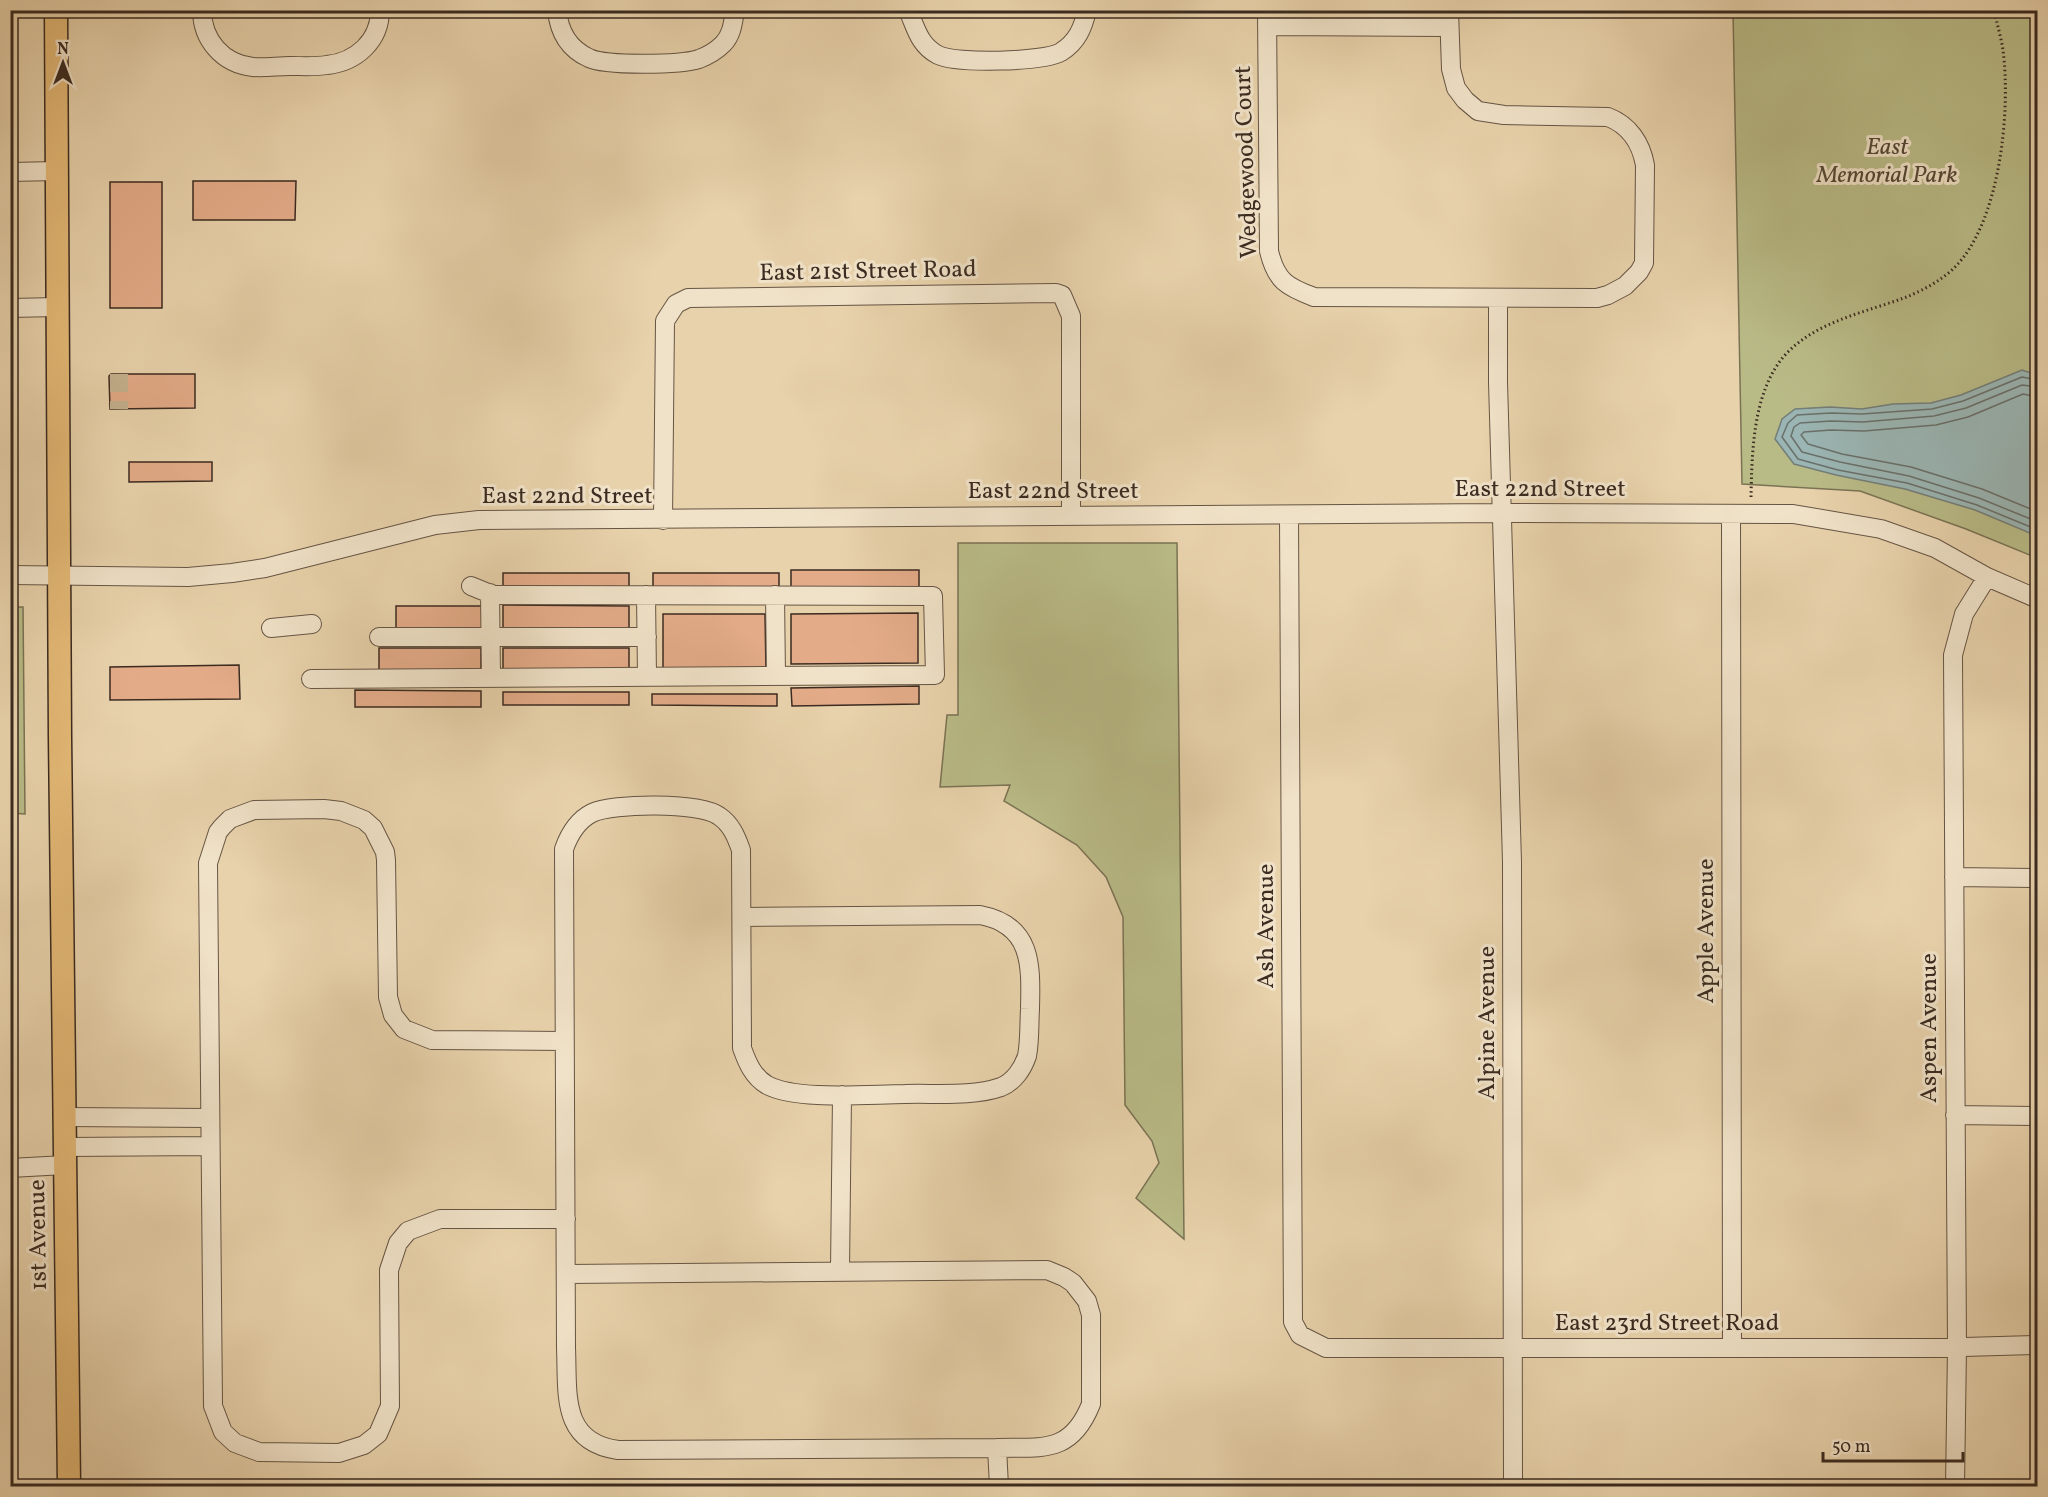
<svg xmlns="http://www.w3.org/2000/svg" width="2048" height="1497" font-family="Vollkorn,serif">
<style>
.green{fill:#b9bb87;stroke:#7a7354;stroke-width:1.5}
.water{fill:#9ab5b3;stroke:#747e79;stroke-width:1.5}
.lines{fill:none;stroke-linecap:round;stroke-linejoin:round}
.shore{stroke:#6a706a;stroke-width:1.5}
.building{fill:#e3ab88;stroke:#3b2b21;stroke-width:1.5}
.minor-tunnel{stroke:#c5b18f;stroke-width:18;stroke-dasharray:18 9;stroke-linecap:butt}
.minor-casing{stroke:#654;stroke-width:20}
.major-casing{stroke:#3b2b21;stroke-width:25}
.path{stroke:#3b2b21;stroke-width:3;stroke-dasharray:1.5 3;stroke-linecap:butt}
.minor{stroke:#f0e2c8;stroke-width:18}
.major{stroke:#e4b976;stroke-width:22}
.labels{text-anchor:middle;dominant-baseline:central;stroke-width:6;stroke-linejoin:round;paint-order:stroke}
.park-label{font-size:24px;font-style:italic;fill:#544835;stroke:#f0e2c8}
.street-label{font-size:24px;fill:#3b2b21;stroke:#f0e2c8}
</style>
<rect width="100%" height="100%" fill="#e8d2ab"/>
<filter id="stains"><feTurbulence type="fractalNoise" baseFrequency=".00333" numOctaves="4"/><feColorMatrix values="0 0 0 0 .2 0 0 0 0 .09 0 0 0 0 .02 0 0 0 .5 -.17"/></filter>
<radialGradient id="worn" r=".72"><stop offset=".6" stop-color="#630" stop-opacity="0"/><stop offset="1" stop-color="#630" stop-opacity=".3"/></radialGradient>
<path class="green" d="M 1733,11 L 2037,11 L 2037,558 L 1966,529 L 1860,491 L 1742,484 Z
M 958,543 L 1177,543 L 1184,1239 L 1136,1198 L 1159,1163 L 1152,1141 L 1125,1105 L 1123,917 L 1106,877 L 1077,845 L 1004,801 L 1010,785 L 940,787 L 947,715 L 958,715 Z
M 11,607 L 23,607 L 25,814 L 11,813 Z"/>
<path class="water" d="M 2022,370 L 2037,375 L 2037,536 L 1975,510 L 1905,489 L 1836,475 L 1794,464 L 1775,439 L 1782,419 L 1795,409 L 1830,407 L 1862,409 L 1893,404 L 1931,403 L 1961,395 Z"/>
<g class="lines">
<path class="shore" d="M 2038,380 L 2022,377 L 1963,401 L 1932,409 L 1862,414 L 1831,413 L 1797,415 L 1788,423 L 1782,437 L 1798,459 L 1838,470 L 1907,483 L 1977,505 L 2038,530
M 2038,387 L 2022,385 L 1966,408 L 1934,416 L 1863,422 L 1831,421 L 1800,423 L 1794,427 L 1791,436 L 1802,452 L 1840,462 L 1909,476 L 1979,498 L 2038,522
M 2038,397 L 2023,394 L 1968,417 L 1936,425 L 1864,431 L 1831,430 L 1804,432 L 1801,435 L 1808,444 L 1842,454 L 1911,467 L 1982,489 L 2038,512"/>
</g>
<path class="building" d="M 193,181 L 296,181 L 295,220 L 193,220 Z
M 110,182 L 162,182 L 162,308 L 110,308 Z
M 111,374 L 195,374 L 195,408 L 110,409 L 109,376 Z
M 129,462 L 212,462 L 212,481 L 129,482 Z
M 791,570 L 919,570 L 919,591 L 791,591 Z
M 503,573 L 629,573 L 629,587 L 503,587 Z
M 653,573 L 779,573 L 779,588 L 653,588 Z
M 503,605 L 629,606 L 629,631 L 503,631 Z
M 396,606 L 483,606 L 483,632 L 396,632 Z
M 918,613 L 918,663 L 791,664 L 791,614 Z
M 663,614 L 765,614 L 766,670 L 663,670 Z
M 379,648 L 481,648 L 481,672 L 379,672 Z
M 503,648 L 629,648 L 629,674 L 503,674 Z
M 239,665 L 240,699 L 110,700 L 110,667 Z
M 919,686 L 919,704 L 792,706 L 791,688 Z
M 355,690 L 481,691 L 481,707 L 355,707 Z
M 503,692 L 629,692 L 629,705 L 503,705 Z
M 652,694 L 777,694 L 777,706 L 652,705 Z"/>
<g class="lines">
<path class="minor-tunnel" d="M 119,374 L 119,409"/>
<defs>
<path id="minor" d="M 202,10 C 202,40 223,64 253,67 C 265,68 278,66 290,66 C 302,66 315,67 327,65 C 356,62 380,41 380,10
M 557,10 C 559,32 569,49 589,58 C 605,66 681,65 699,59 C 707,56 716,51 723,44 C 732,35 733,23 735,10
M 908,10 C 916,28 919,45 938,55 C 956,64 1044,62 1061,52 C 1077,42 1083,28 1087,10
M 1267,10 L 1269,251 C 1276,281 1287,287 1314,297 L 1597,298 L 1608,295 L 1625,286 L 1639,272 L 1644,263 L 1645,165 C 1641,143 1629,125 1608,117 L 1504,115 L 1478,111 L 1465,100 L 1456,88 L 1451,69 L 1449,10
M 1267,26 L 1449,27
M 10,172 L 57,171
M 1498,299 L 1498,382 L 1512,862 L 1513,1486
M 10,308 L 57,307
M 1731,514 L 1732,1348
M 1289,515 L 1293,1322 L 1300,1335 L 1326,1348 L 1929,1348 L 2038,1345
M 663,520 L 665,321 L 676,304 L 688,298 L 1056,293 L 1062,295 L 1071,316 L 1071,515
M 10,575 L 188,577 L 232,573 L 265,568 L 435,525 L 479,520 L 1502,513 L 1793,514 L 1881,529 L 1935,548 L 1987,577 L 2038,599
M 490,593 L 491,677
M 646,595 L 647,677
M 775,595 L 776,676
M 271,628 L 312,624
M 379,637 L 647,637
M 311,679 L 935,675 L 933,596 L 493,595 L 471,586
M 1954,877 L 2038,878
M 564,1041 L 432,1040 L 404,1029 L 393,1015 L 388,997 L 386,860 L 385,852 L 373,828 L 364,820 L 341,811 L 324,809 L 254,810 L 230,819 L 222,827 L 218,832 L 208,863 L 213,1406 L 223,1432 L 235,1443 L 259,1452 L 339,1453 L 364,1445 L 378,1434 L 390,1406 L 389,1270 L 398,1243 L 408,1231 L 440,1219 L 566,1219
M 1955,1115 L 2038,1116
M 64,1117 L 209,1118
M 64,1147 L 210,1146
M 10,1168 L 65,1165
M 840,1270 L 842,1095
M 567,1274 L 1047,1270 L 1064,1277 L 1073,1283 L 1087,1301 L 1091,1315 L 1091,1404 C 1071,1454 1043,1447 997,1448 L 618,1450 C 560,1442 568,1393 566,1348 L 564,849 C 569,835 578,820 592,813 C 613,803 699,802 719,816 C 731,824 736,836 741,850 L 742,1048 C 747,1062 753,1077 767,1085 C 797,1101 870,1094 905,1094 C 936,1093 972,1097 1001,1087 C 1014,1082 1023,1068 1027,1056 C 1030,1040 1029,1025 1030,1009 C 1031,966 1033,925 980,915 L 742,917
M 997,1448 L 999,1486
M 1955,1486 L 1957,1348 L 1953,655 L 1964,614 L 1987,577"/>
<path id="major" d="M 56,10 L 60,737 L 69,1486"/>
</defs>
<use href="#minor" class="minor-casing"/>
<use href="#major" class="major-casing"/>
<path class="path" d="M 1751,497 C 1752,450 1753,390 1786,354 C 1818,320 1868,312 1909,296 C 1925,289 1942,280 1955,267 C 2000,222 2011,111 2003,50 C 2001,37 1997,24 1994,10"/>
<use href="#minor" class="minor"/>
<use href="#major" class="major"/>
</g>
<g class="labels">
<g class="park-label">
<text x="1887" y="148">East<tspan x="1887" dy="28">Memorial Park</tspan></text>
</g>
<g class="street-label">
<text transform="translate(1247 162) rotate(-92)">Wedgewood Court</text>
<text transform="translate(868 272) rotate(-1)">East 21st Street Road</text>
<text x="1540" y="490">East 22nd Street</text>
<text x="1053" y="492">East 22nd Street</text>
<text x="567" y="497">East 22nd Street</text>
<text transform="translate(1267 926) rotate(-90)">Ash Avenue</text>
<text transform="translate(1707 931) rotate(-90)">Apple Avenue</text>
<text transform="translate(1488 1023) rotate(-90)">Alpine Avenue</text>
<text transform="translate(1930 1028) rotate(-90)">Aspen Avenue</text>
<text transform="translate(39 1235) rotate(-91)">1st Avenue</text>
<text x="1667" y="1324">East 23rd Street Road</text>
</g>
</g>
<rect width="2048" height="1497" fill="none" stroke="#e8d2ab" stroke-width="36"/>
<rect x="12" y="12" width="2024" height="1473" fill="none" stroke="#3b2b21" stroke-width="3"/>
<rect x="18" y="18" width="2012" height="1461" fill="none" stroke="#3b2b21" stroke-width="1.5"/>
<g transform="translate(63 63)" stroke="#f0e2c8" stroke-width="4.5" paint-order="stroke">
<path d="M0-4.5L10 22L0 15L-10 22Z" fill="#3b2b21"/>
<text y="-9" font-size="16" font-weight="bold" text-anchor="middle" fill="#3b2b21">N</text>
</g>
<path d="M1823 1452v9h140v-9" fill="none" stroke="#3b2b21" stroke-width="3"/>
<text x="1832" y="1452" font-size="18" fill="#3b2b21" stroke="#f0e2c8" stroke-width="4.5" paint-order="stroke">50 m</text>
<rect width="100%" height="100%" filter="url(#stains)"/>
<rect width="100%" height="100%" fill="url(#worn)"/>
</svg>
